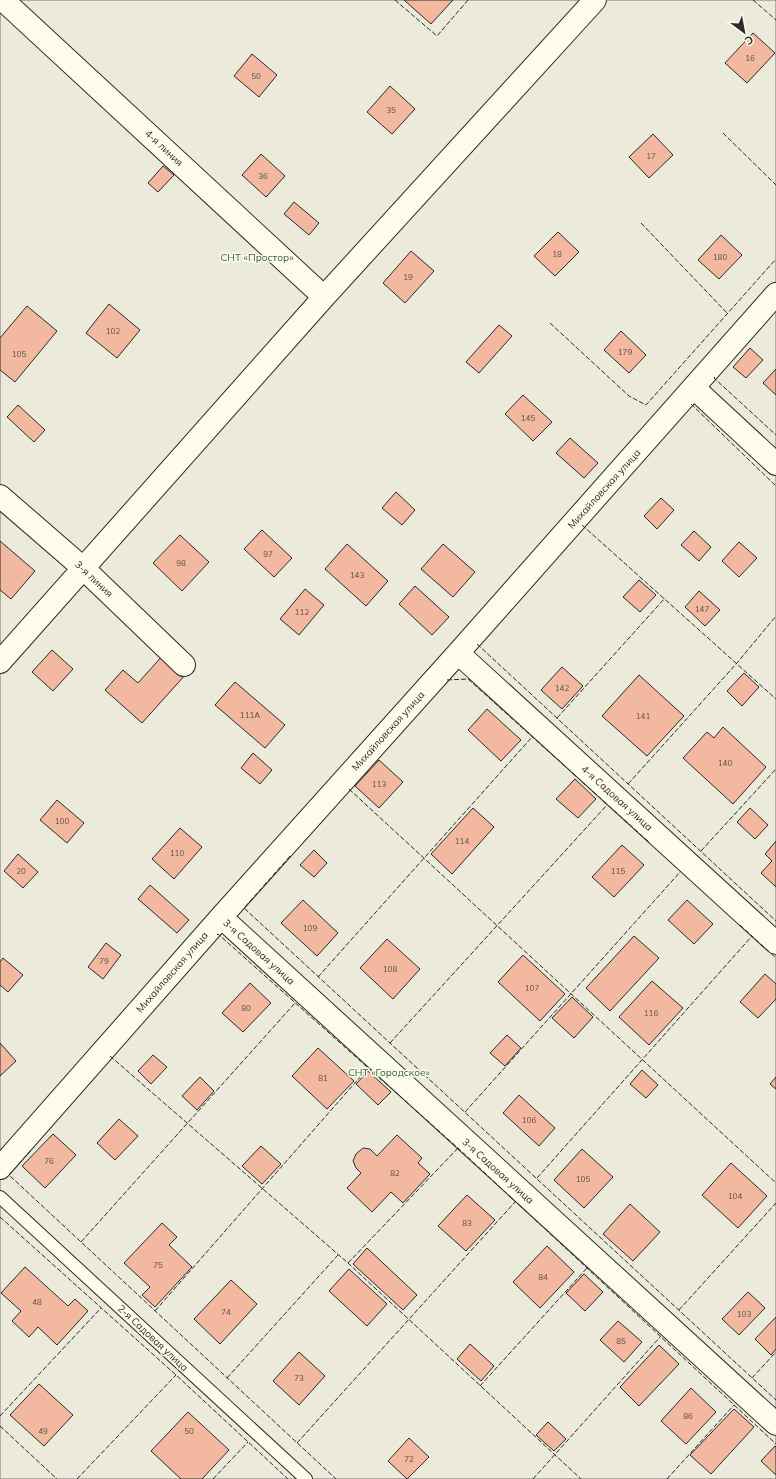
<svg xmlns="http://www.w3.org/2000/svg" width="776" height="1479" font-family="Mulish,sans-serif">
<style>
.green{fill:#ecebdb;stroke:#74746e}
.building{fill:#f2b8a0;stroke:#2b2b2b}
.lines{fill:none;stroke-linecap:round;stroke-linejoin:round}
.service-casing{stroke:#2b2b2b;stroke-width:14}
.minor-casing{stroke:#2b2b2b;stroke-width:24}
.service{stroke:#fdfbea;stroke-width:12}
.minor{stroke:#fdfbea;stroke-width:22}
.fence{stroke:#2b2b2b;stroke-width:1;stroke-dasharray:5 2;stroke-linecap:butt}
.labels{text-anchor:middle;dominant-baseline:central;stroke-width:3;stroke-linejoin:round;paint-order:stroke}
.number-label{font-size:8px;fill:#5d4e48}
.street-label{font-size:10px;fill:#2b2b2b;stroke:#fdfbea}
.park-label{font-size:10px;fill:#34623c;stroke:#fdfbea}
</style>
<rect width="100%" height="100%" fill="#fdfbea"/>
<path class="green" d="M 0,0 L 776,0 L 776,1479 L 0,1479 Z"/>
<path class="building" d="M 404,0 L 453,0 L 431,24 Z
M 753,33 L 775,53 L 747,83 L 725,63 Z
M 252,54 L 277,75 L 259,97 L 234,76 Z
M 390,86 L 415,109 L 392,134 L 367,112 Z
M 653,134 L 673,155 L 649,178 L 629,157 Z
M 261,154 L 285,176 L 266,197 L 242,175 Z
M 163,166 L 174,175 L 158,192 L 148,183 Z
M 294,202 L 319,223 L 309,235 L 284,214 Z
M 558,232 L 579,252 L 555,276 L 534,256 Z
M 721,235 L 742,255 L 719,279 L 698,260 Z
M 411,251 L 434,271 L 405,303 L 383,283 Z
M 109,304 L 140,330 L 117,358 L 86,333 Z
M 27,306 L 57,331 L 15,382 L 0,370 L 0,338 Z
M 499,325 L 512,336 L 479,373 L 466,362 Z
M 621,331 L 646,355 L 629,373 L 604,350 Z
M 750,348 L 763,360 L 746,378 L 733,367 Z
M 776,369 L 776,395 L 763,383 Z
M 523,395 L 552,422 L 533,441 L 505,414 Z
M 18,405 L 45,430 L 34,442 L 7,417 Z
M 570,438 L 598,463 L 584,478 L 556,453 Z
M 396,492 L 415,510 L 402,525 L 382,508 Z
M 661,498 L 674,510 L 657,529 L 644,516 Z
M 262,530 L 292,558 L 274,577 L 244,549 Z
M 694,531 L 711,547 L 699,561 L 681,545 Z
M 180,535 L 209,562 L 182,591 L 153,563 Z
M 0,541 L 35,571 L 11,599 L 0,590 Z
M 739,542 L 757,558 L 739,577 L 722,561 Z
M 347,544 L 388,581 L 366,606 L 325,569 Z
M 443,544 L 475,572 L 453,597 L 421,569 Z
M 639,580 L 656,595 L 640,612 L 623,597 Z
M 415,586 L 449,617 L 432,635 L 399,604 Z
M 305,589 L 324,605 L 299,635 L 280,619 Z
M 699,591 L 720,610 L 705,626 L 685,607 Z
M 52,650 L 73,669 L 53,691 L 32,672 Z
M 164,654 L 186,674 L 142,723 L 105,690 L 123,670 L 138,683 Z
M 562,667 L 583,686 L 562,709 L 541,690 Z
M 744,673 L 759,687 L 742,706 L 727,691 Z
M 639,675 L 684,716 L 647,756 L 602,716 Z
M 235,682 L 285,725 L 265,748 L 215,705 Z
M 487,709 L 521,740 L 501,761 L 468,730 Z
M 723,727 L 766,767 L 733,804 L 683,758 L 707,732 L 714,738 Z
M 253,753 L 272,770 L 260,784 L 241,768 Z
M 379,760 L 403,782 L 379,808 L 355,786 Z
M 575,779 L 596,799 L 578,818 L 556,799 Z
M 57,800 L 84,823 L 67,843 L 40,820 Z
M 473,808 L 494,827 L 452,874 L 431,854 Z
M 750,808 L 768,825 L 755,839 L 737,822 Z
M 180,828 L 202,847 L 174,879 L 152,859 Z
M 776,841 L 776,887 L 761,873 L 772,861 L 765,854 Z
M 622,845 L 644,865 L 614,897 L 592,877 Z
M 314,850 L 327,863 L 314,877 L 300,865 Z
M 18,854 L 38,872 L 23,888 L 4,871 Z
M 150,885 L 189,920 L 177,933 L 138,899 Z
M 303,900 L 338,933 L 317,956 L 281,923 Z
M 687,900 L 713,924 L 694,944 L 668,920 Z
M 634,936 L 659,958 L 610,1011 L 586,988 Z
M 387,939 L 420,969 L 393,999 L 360,968 Z
M 106,943 L 121,955 L 103,979 L 88,967 Z
M 523,955 L 565,994 L 540,1021 L 498,982 Z
M 3,958 L 23,975 L 8,992 L 0,985 L 0,962 Z
M 765,974 L 776,984 L 776,999 L 758,1018 L 740,1002 Z
M 652,981 L 683,1008 L 649,1045 L 619,1017 Z
M 250,983 L 271,1003 L 243,1032 L 222,1013 Z
M 572,997 L 593,1017 L 574,1038 L 552,1018 Z
M 507,1035 L 521,1048 L 505,1066 L 490,1053 Z
M 0,1043 L 16,1061 L 0,1076 Z
M 318,1048 L 354,1081 L 327,1109 L 292,1076 Z
M 153,1055 L 167,1067 L 151,1084 L 138,1071 Z
M 642,1070 L 658,1085 L 646,1098 L 630,1084 Z
M 368,1071 L 391,1092 L 378,1105 L 356,1084 Z
M 200,1077 L 214,1091 L 197,1110 L 182,1096 Z
M 776,1077 L 776,1089 L 770,1084 Z
M 519,1095 L 555,1128 L 539,1146 L 503,1113 Z
M 119,1119 L 138,1136 L 115,1160 L 97,1143 Z
M 53,1134 L 76,1155 L 45,1188 L 22,1166 Z
M 397,1135 L 422,1158 L 418,1163 L 430,1174 L 403,1203 L 391,1192 L 372,1212 L 347,1188 L 361,1173 L 356,1168 L 353,1161 L 356,1154 L 363,1148 L 370,1149 L 377,1156 Z
M 261,1146 L 281,1164 L 262,1184 L 242,1166 Z
M 582,1149 L 613,1177 L 584,1208 L 554,1180 Z
M 731,1163 L 767,1196 L 738,1228 L 702,1195 Z
M 467,1195 L 495,1220 L 466,1251 L 438,1226 Z
M 630,1204 L 660,1232 L 633,1261 L 603,1234 Z
M 162,1223 L 177,1237 L 169,1245 L 192,1267 L 155,1307 L 142,1295 L 150,1287 L 124,1263 Z
M 547,1246 L 574,1272 L 540,1308 L 513,1282 Z
M 367,1248 L 417,1295 L 403,1310 L 353,1264 Z
M 25,1267 L 68,1306 L 75,1299 L 88,1311 L 57,1345 L 38,1327 L 29,1337 L 12,1321 L 21,1311 L 1,1293 Z
M 349,1269 L 387,1304 L 367,1326 L 329,1291 Z
M 584,1274 L 603,1292 L 585,1311 L 566,1293 Z
M 231,1280 L 257,1304 L 220,1344 L 194,1319 Z
M 748,1292 L 765,1308 L 739,1335 L 722,1319 Z
M 776,1317 L 776,1349 L 771,1355 L 755,1339 Z
M 618,1321 L 642,1342 L 624,1362 L 600,1340 Z
M 470,1344 L 494,1366 L 481,1381 L 457,1359 Z
M 659,1345 L 679,1364 L 639,1406 L 620,1387 Z
M 299,1352 L 325,1376 L 299,1405 L 273,1381 Z
M 39,1384 L 73,1415 L 44,1446 L 10,1415 Z
M 691,1388 L 716,1412 L 686,1444 L 661,1421 Z
M 734,1409 L 754,1427 L 711,1474 L 690,1455 Z
M 188,1412 L 229,1450 L 202,1479 L 181,1479 L 151,1451 Z
M 548,1422 L 566,1439 L 554,1451 L 536,1435 Z
M 409,1438 L 429,1457 L 407,1479 L 388,1461 Z
M 775,1446 L 776,1447 L 776,1475 L 761,1461 Z"/>
<g class="lines">
<defs>
<path id="service" d="M 0,1197 L 306,1479"/>
<path id="minor" d="M 3,0 L 324,297
M 694,388 L 776,464
M 0,496 L 83,568 L 184,665
M 458,653 L 776,943
M 0,662 L 324,297 L 595,0
M 221,917 L 776,1424
M 0,1168 L 221,917 L 458,653 L 776,294"/>
</defs>
<use href="#service" class="service-casing"/>
<use href="#minor" class="minor-casing"/>
<use href="#service" class="service"/>
<use href="#minor" class="minor"/>
<path class="fence" d="M 395,0 L 437,36 L 468,0
M 753,0 L 776,20
M 723,133 L 776,185
M 641,223 L 728,314
M 550,323 L 629,396 L 646,405 L 776,259
M 715,377 L 714,378 L 776,435
M 691,404 L 776,486
M 582,525 L 776,699
M 477,644 L 776,921
M 447,680 L 468,679 L 649,842
M 557,718 L 665,598
M 628,784 L 737,663 L 776,616
M 349,789 L 776,1183
M 701,851 L 776,769
M 290,856 L 244,908 L 776,1400
M 740,925 L 776,958
M 217,935 L 218,934 L 458,1148 L 776,1444
M 318,977 L 532,737
M 390,1043 L 607,805
M 110,1056 L 348,1263 L 581,1479
M 465,1112 L 681,871
M 31,1150 L 9,1175 L 336,1479
M 537,1178 L 752,936
M 0,1217 L 176,1375 L 288,1479
M 81,1242 L 295,1003
M 348,1263 L 458,1148
M 679,1310 L 776,1203
M 155,1311 L 368,1068
M 227,1378 L 338,1255
M 752,1378 L 776,1352
M 480,1386 L 587,1268
M 0,1416 L 101,1308
M 0,1426 L 57,1479
M 297,1443 L 515,1202
M 77,1479 L 176,1375
M 213,1479 L 248,1442
M 533,1479 L 660,1337
M 667,1479 L 734,1405"/>
</g>
<g class="labels">
<g class="number-label">
<text x="750" y="58">16</text>
<text x="256" y="76">50</text>
<text x="391" y="110">35</text>
<text x="651" y="156">17</text>
<text x="263" y="176">36</text>
<text x="557" y="254">18</text>
<text x="720" y="257">180</text>
<text x="408" y="277">19</text>
<text x="113" y="331">102</text>
<text x="625" y="352">179</text>
<text x="19" y="354">105</text>
<text x="528" y="418">145</text>
<text x="268" y="554">97</text>
<text x="181" y="563">98</text>
<text x="357" y="575">143</text>
<text x="702" y="609">147</text>
<text x="302" y="612">112</text>
<text x="562" y="688">142</text>
<text x="250" y="715">111А</text>
<text x="643" y="716">141</text>
<text x="725" y="763">140</text>
<text x="379" y="784">113</text>
<text x="62" y="821">100</text>
<text x="462" y="841">114</text>
<text x="177" y="853">110</text>
<text x="21" y="871">20</text>
<text x="618" y="871">115</text>
<text x="310" y="928">109</text>
<text x="104" y="961">79</text>
<text x="390" y="969">108</text>
<text x="532" y="988">107</text>
<text x="246" y="1008">80</text>
<text x="651" y="1013">116</text>
<text x="323" y="1078">81</text>
<text x="529" y="1120">106</text>
<text x="49" y="1161">76</text>
<text x="395" y="1173">82</text>
<text x="583" y="1179">105</text>
<text x="735" y="1196">104</text>
<text x="467" y="1223">83</text>
<text x="158" y="1265">75</text>
<text x="543" y="1277">84</text>
<text x="37" y="1302">48</text>
<text x="226" y="1312">74</text>
<text x="744" y="1314">103</text>
<text x="621" y="1341">85</text>
<text x="299" y="1378">73</text>
<text x="688" y="1416">86</text>
<text x="43" y="1431">49</text>
<text x="189" y="1431">50</text>
<text x="409" y="1459">72</text>
</g>
<g class="street-label">
<text transform="translate(164 148) rotate(43)">4-я линия</text>
<text transform="translate(604 489) rotate(-48)">Михайловская улица</text>
<text transform="translate(94 579) rotate(43)">3-я линия</text>
<text transform="translate(388 731) rotate(-48)">Михайловская улица</text>
<text transform="translate(617 798) rotate(42)">4-я Садовая улица</text>
<text transform="translate(259 952) rotate(42)">3-я Садовая улица</text>
<text transform="translate(172 972) rotate(-49)">Михайловская улица</text>
<text transform="translate(498 1171) rotate(42)">3-я Садовая улица</text>
<text transform="translate(153 1338) rotate(43)">2-я Садовая улица</text>
</g>
<g class="park-label">
<text x="257" y="257">СНТ «Простор»</text>
<text x="389" y="1072">СНТ «Городское»</text>
</g>
</g>
<g transform="translate(744 32) rotate(148)" stroke="#fdfbea" stroke-width="3" paint-order="stroke">
<path d="M0-3L7 15L0 10L-7 15Z" fill="#2b2b2b"/>
<text y="-6" font-size="11" font-weight="bold" text-anchor="middle" fill="#2b2b2b">С</text>
</g>
</svg>
